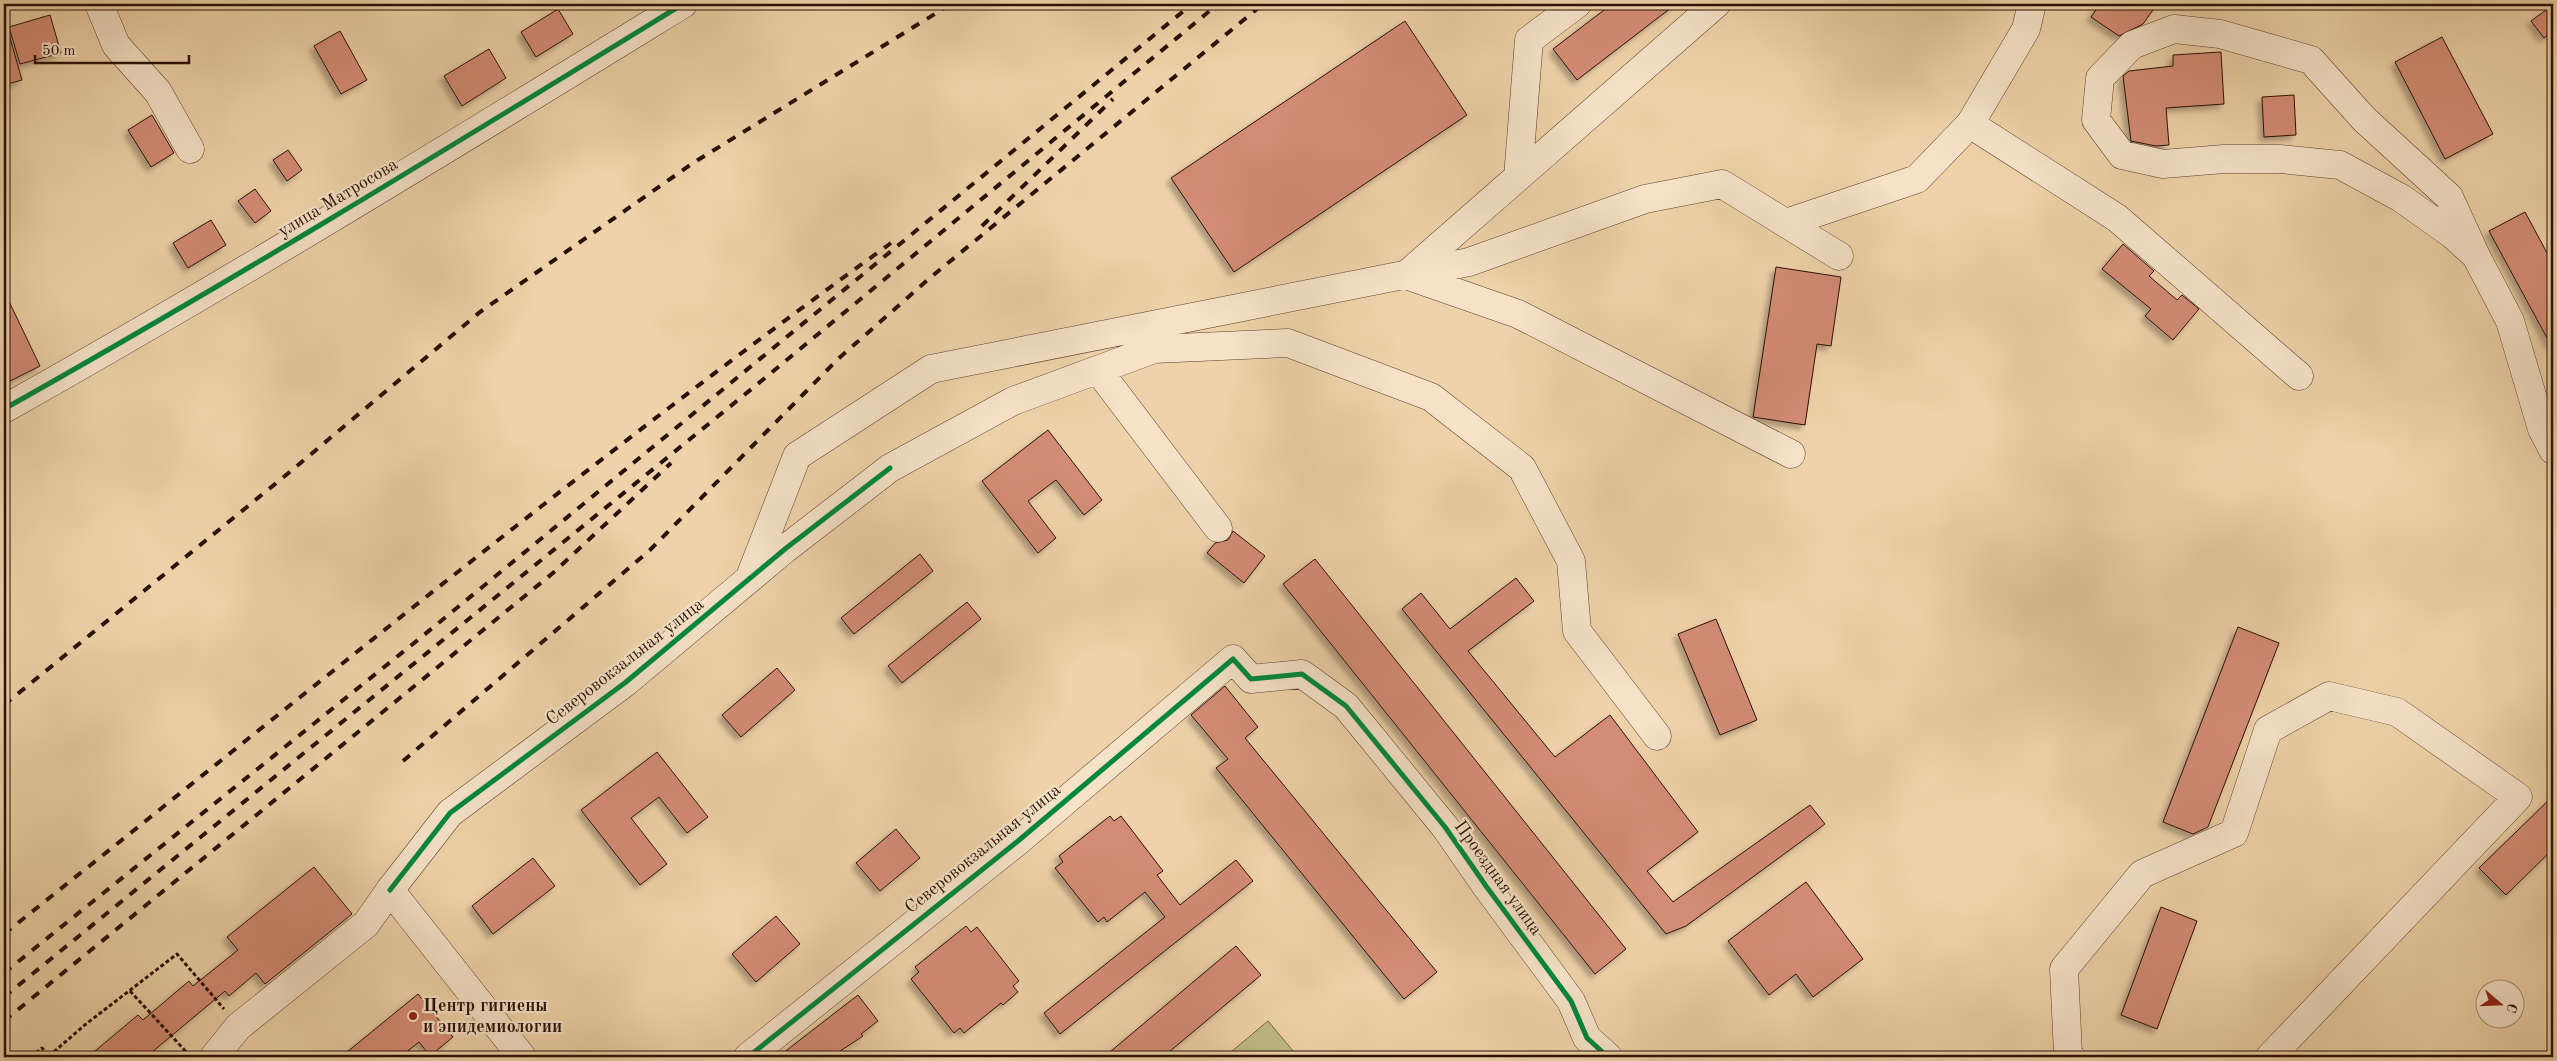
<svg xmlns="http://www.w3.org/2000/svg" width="2557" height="1061" font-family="'Old Standard TT',serif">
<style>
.green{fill:#bfba84;stroke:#746545}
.building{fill:#d38c75;stroke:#291006;filter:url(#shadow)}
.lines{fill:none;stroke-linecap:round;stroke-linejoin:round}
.minor-casing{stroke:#5a402f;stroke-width:29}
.path{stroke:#291006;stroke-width:3;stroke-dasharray:4 2.5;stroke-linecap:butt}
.minor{stroke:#f5e2c7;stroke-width:28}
.rail{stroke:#291006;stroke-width:4;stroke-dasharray:9 9;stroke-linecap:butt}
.cycleway-casing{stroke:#f5e2c7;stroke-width:8}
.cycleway{stroke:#00873e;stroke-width:5}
.poi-dot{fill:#8f2418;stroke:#f5e2c7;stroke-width:2}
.labels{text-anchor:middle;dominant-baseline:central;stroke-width:4.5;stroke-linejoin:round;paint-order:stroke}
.street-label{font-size:18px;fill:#291006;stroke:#f5e2c7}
.poi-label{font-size:18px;font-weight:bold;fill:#291006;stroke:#f5e2c7;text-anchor:start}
</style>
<defs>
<filter id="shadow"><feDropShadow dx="-4.5" dy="4.5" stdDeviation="2.5" flood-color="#0004"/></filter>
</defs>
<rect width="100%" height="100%" fill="#efd2a9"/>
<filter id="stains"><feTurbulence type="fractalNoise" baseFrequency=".004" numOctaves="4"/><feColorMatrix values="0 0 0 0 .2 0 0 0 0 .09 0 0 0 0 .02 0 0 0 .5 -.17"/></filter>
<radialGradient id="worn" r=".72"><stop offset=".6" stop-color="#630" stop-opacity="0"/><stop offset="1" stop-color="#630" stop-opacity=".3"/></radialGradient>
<path class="green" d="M 1268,1021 L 1298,1057 L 1225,1057 Z"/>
<path class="building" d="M 1612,4 L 1676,4 L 1577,80 L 1553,49 Z
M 2100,4 L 2157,4 L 2143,24 L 2119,36 L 2091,17 Z
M 2553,5 L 2553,31 L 2544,38 L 2531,21 Z
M 558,9 L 573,34 L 536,57 L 521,32 Z
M 50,15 L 61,53 L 20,64 L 9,27 Z
M 1405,21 L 1467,115 L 1234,272 L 1171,178 Z
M 8,31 L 22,80 L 4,85 L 4,32 Z
M 340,31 L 367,80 L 341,94 L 314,46 Z
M 2442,37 L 2493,134 L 2445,159 L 2395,62 Z
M 489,49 L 506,78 L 462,106 L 444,76 Z
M 2221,52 L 2224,104 L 2166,108 L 2169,145 L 2156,146 L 2131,141 L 2123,76 L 2129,71 L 2173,66 L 2173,55 Z
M 2294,95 L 2296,135 L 2264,137 L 2262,97 Z
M 152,115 L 174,153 L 151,167 L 128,130 Z
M 288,150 L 302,170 L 287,181 L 273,160 Z
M 255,189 L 271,211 L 255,223 L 238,201 Z
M 2525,212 L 2553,264 L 2553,349 L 2489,231 Z
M 211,220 L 226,245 L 188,268 L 173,243 Z
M 2123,244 L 2154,271 L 2149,276 L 2177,300 L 2182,295 L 2199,309 L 2173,340 L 2145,316 L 2151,309 L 2102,269 Z
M 1776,267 L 1841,277 L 1831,346 L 1817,344 L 1805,425 L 1753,417 Z
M 4,291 L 40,366 L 4,384 Z
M 1048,430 L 1102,500 L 1084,515 L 1056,480 L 1028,501 L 1056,538 L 1038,553 L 982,481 Z
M 1233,531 L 1265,556 L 1244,583 L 1207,553 L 1215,543 L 1228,540 Z
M 920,554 L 933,571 L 854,634 L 841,618 Z
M 1315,559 L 1626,949 L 1595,974 L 1283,584 Z
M 1516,578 L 1534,601 L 1468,651 L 1555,757 L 1610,715 L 1698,832 L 1647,871 L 1673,902 L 1810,805 L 1825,824 L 1686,926 L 1666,934 L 1402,609 L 1421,593 L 1450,629 Z
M 967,602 L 981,619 L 902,683 L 888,666 Z
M 1716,619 L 1757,720 L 1720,735 L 1678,634 Z
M 2238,627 L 2279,643 L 2208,827 L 2193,834 L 2163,822 Z
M 777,668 L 795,690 L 741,737 L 722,715 Z
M 1225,686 L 1258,727 L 1245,738 L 1437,972 L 1404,999 L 1216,768 L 1228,759 L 1191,715 Z
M 657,752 L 708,817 L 687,833 L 659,797 L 631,818 L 667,864 L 640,885 L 581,810 Z
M 2553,796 L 2553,849 L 2506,895 L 2479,868 Z
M 1110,816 L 1114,821 L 1121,816 L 1163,871 L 1157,875 L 1180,905 L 1236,860 L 1253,881 L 1060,1034 L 1044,1013 L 1165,917 L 1145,892 L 1107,922 L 1104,917 L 1098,922 L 1055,868 L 1063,862 L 1059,856 Z
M 896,829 L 920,858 L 880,891 L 856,863 Z
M 533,858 L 555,886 L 493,934 L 472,906 Z
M 314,867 L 352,914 L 265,984 L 256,973 L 229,996 L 225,991 L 146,1057 L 88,1057 L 138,1015 L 143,1020 L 189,981 L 193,986 L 238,950 L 227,937 Z
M 1806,882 L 1863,959 L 1813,997 L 1796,974 L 1769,995 L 1728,941 Z
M 2161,907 L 2197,921 L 2157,1029 L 2121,1015 Z
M 776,916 L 800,944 L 756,982 L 732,954 Z
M 966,926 L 971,932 L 977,927 L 1019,981 L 1013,986 L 1018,992 L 1003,1005 L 1001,1003 L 964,1033 L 960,1028 L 954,1033 L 911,979 L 919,972 L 915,967 Z
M 1236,946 L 1261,975 L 1163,1057 L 1104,1057 Z
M 418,994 L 453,1037 L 430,1056 L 419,1042 L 400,1057 L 341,1057 Z
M 858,995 L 878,1021 L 861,1034 L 863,1036 L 831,1057 L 778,1057 Z"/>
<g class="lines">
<defs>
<path id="minor" d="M 99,4 L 116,45 L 158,92 L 190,149
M 1716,4 L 1406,275 L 1518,314 L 1791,454
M 1970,124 L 2026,29 L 2032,4
M 1518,177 L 1529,40 L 1577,4
M 1786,223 L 1917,179 L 1970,124 L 2117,218 L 2299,376
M 2476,256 L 2453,235 L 2401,198 L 2340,165 L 2280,159 L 2224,159 L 2163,164 L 2122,155 L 2096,120 L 2100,78 L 2132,45 L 2174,29 L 2220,34 L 2311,60 L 2364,119 L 2449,197 L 2476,256 L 2510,321 L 2542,429 L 2553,450
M 1098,370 L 1218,528
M 4,409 C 234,280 458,142 683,4
M 750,577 L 797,456 L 931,369 L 1469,262 L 1645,199 L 1722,184 L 1839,256
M 390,890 L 450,813 L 626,682 L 785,549 L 890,468 L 1013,401 L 1154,349 L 1288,343 L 1431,397 L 1522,468 L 1571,561 L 1577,631 L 1657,736
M 214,1057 L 238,1027 L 366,924 L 390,890 L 522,1057
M 748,1057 L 1018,841 L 1233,659 L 1251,679 L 1302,674 L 1346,706 L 1445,827 L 1486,886 L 1571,1001 L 1587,1038 L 1608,1057
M 2071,1057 L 2068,1054 L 2064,969 L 2142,874 L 2234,833 L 2268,730 L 2329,696 L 2397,712 L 2518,797 L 2270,1057"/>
</defs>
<use href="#minor" class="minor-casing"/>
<path class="path" d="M 130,991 L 190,1056
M 4,1054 L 6,1057
M 49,1056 L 86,1024 L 177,954 L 224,1009
M 31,1057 L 42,1048 L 49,1056 L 47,1057"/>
<use href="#minor" class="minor"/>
<path class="rail" d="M 982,226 L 1113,99
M 4,705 L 291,471 L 480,312 L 693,163 L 951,4
M 403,761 L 650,550 L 838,359 L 931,277 L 1263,4
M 4,934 C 297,701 587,462 891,243
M 4,973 L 419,639 L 1192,4
M 4,997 L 754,387 L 1218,4
M 4,1021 L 553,573 L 671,463"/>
<defs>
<path id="cycleway" d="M 4,409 C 234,280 458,142 683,4
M 390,890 L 450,813 L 626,682 L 785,549 L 890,468
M 748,1057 L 1018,841 L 1233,659 L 1251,679 L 1302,674 L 1346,706 L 1445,827 L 1486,886 L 1571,1001 L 1587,1038 L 1608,1057"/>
</defs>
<use href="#cycleway" class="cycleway-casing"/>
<use href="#cycleway" class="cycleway"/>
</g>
<circle class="poi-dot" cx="413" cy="1016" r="5"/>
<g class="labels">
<g class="street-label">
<text transform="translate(338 198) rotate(-31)">улица Матросова</text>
<text transform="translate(625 662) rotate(-38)">Северовокзальная улица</text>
<text transform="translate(983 849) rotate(-39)">Северовокзальная улица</text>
<text transform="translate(1498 878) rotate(54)">Проездная улица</text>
</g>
<g class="poi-label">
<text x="423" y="1006">Центр гигиены<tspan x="423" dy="21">и эпидемиологии</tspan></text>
</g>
</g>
<rect width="2557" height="1061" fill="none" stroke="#efd2a9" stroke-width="20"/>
<rect x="5" y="5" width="2547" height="1051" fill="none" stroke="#291006" stroke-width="2.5"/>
<rect x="10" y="10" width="2537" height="1041" fill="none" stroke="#291006"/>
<g transform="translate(2500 1004) rotate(109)"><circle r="24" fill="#f5e2c7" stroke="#a38e7a"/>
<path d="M0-4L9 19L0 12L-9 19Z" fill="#8f2418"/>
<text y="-8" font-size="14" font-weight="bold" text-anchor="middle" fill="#291006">С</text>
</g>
<path d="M35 55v8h154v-8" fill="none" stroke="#291006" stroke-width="2.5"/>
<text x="42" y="55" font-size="15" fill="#291006" stroke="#f5e2c7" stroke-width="4" paint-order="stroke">50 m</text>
<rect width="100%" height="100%" filter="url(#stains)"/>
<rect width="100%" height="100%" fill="url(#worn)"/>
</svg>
